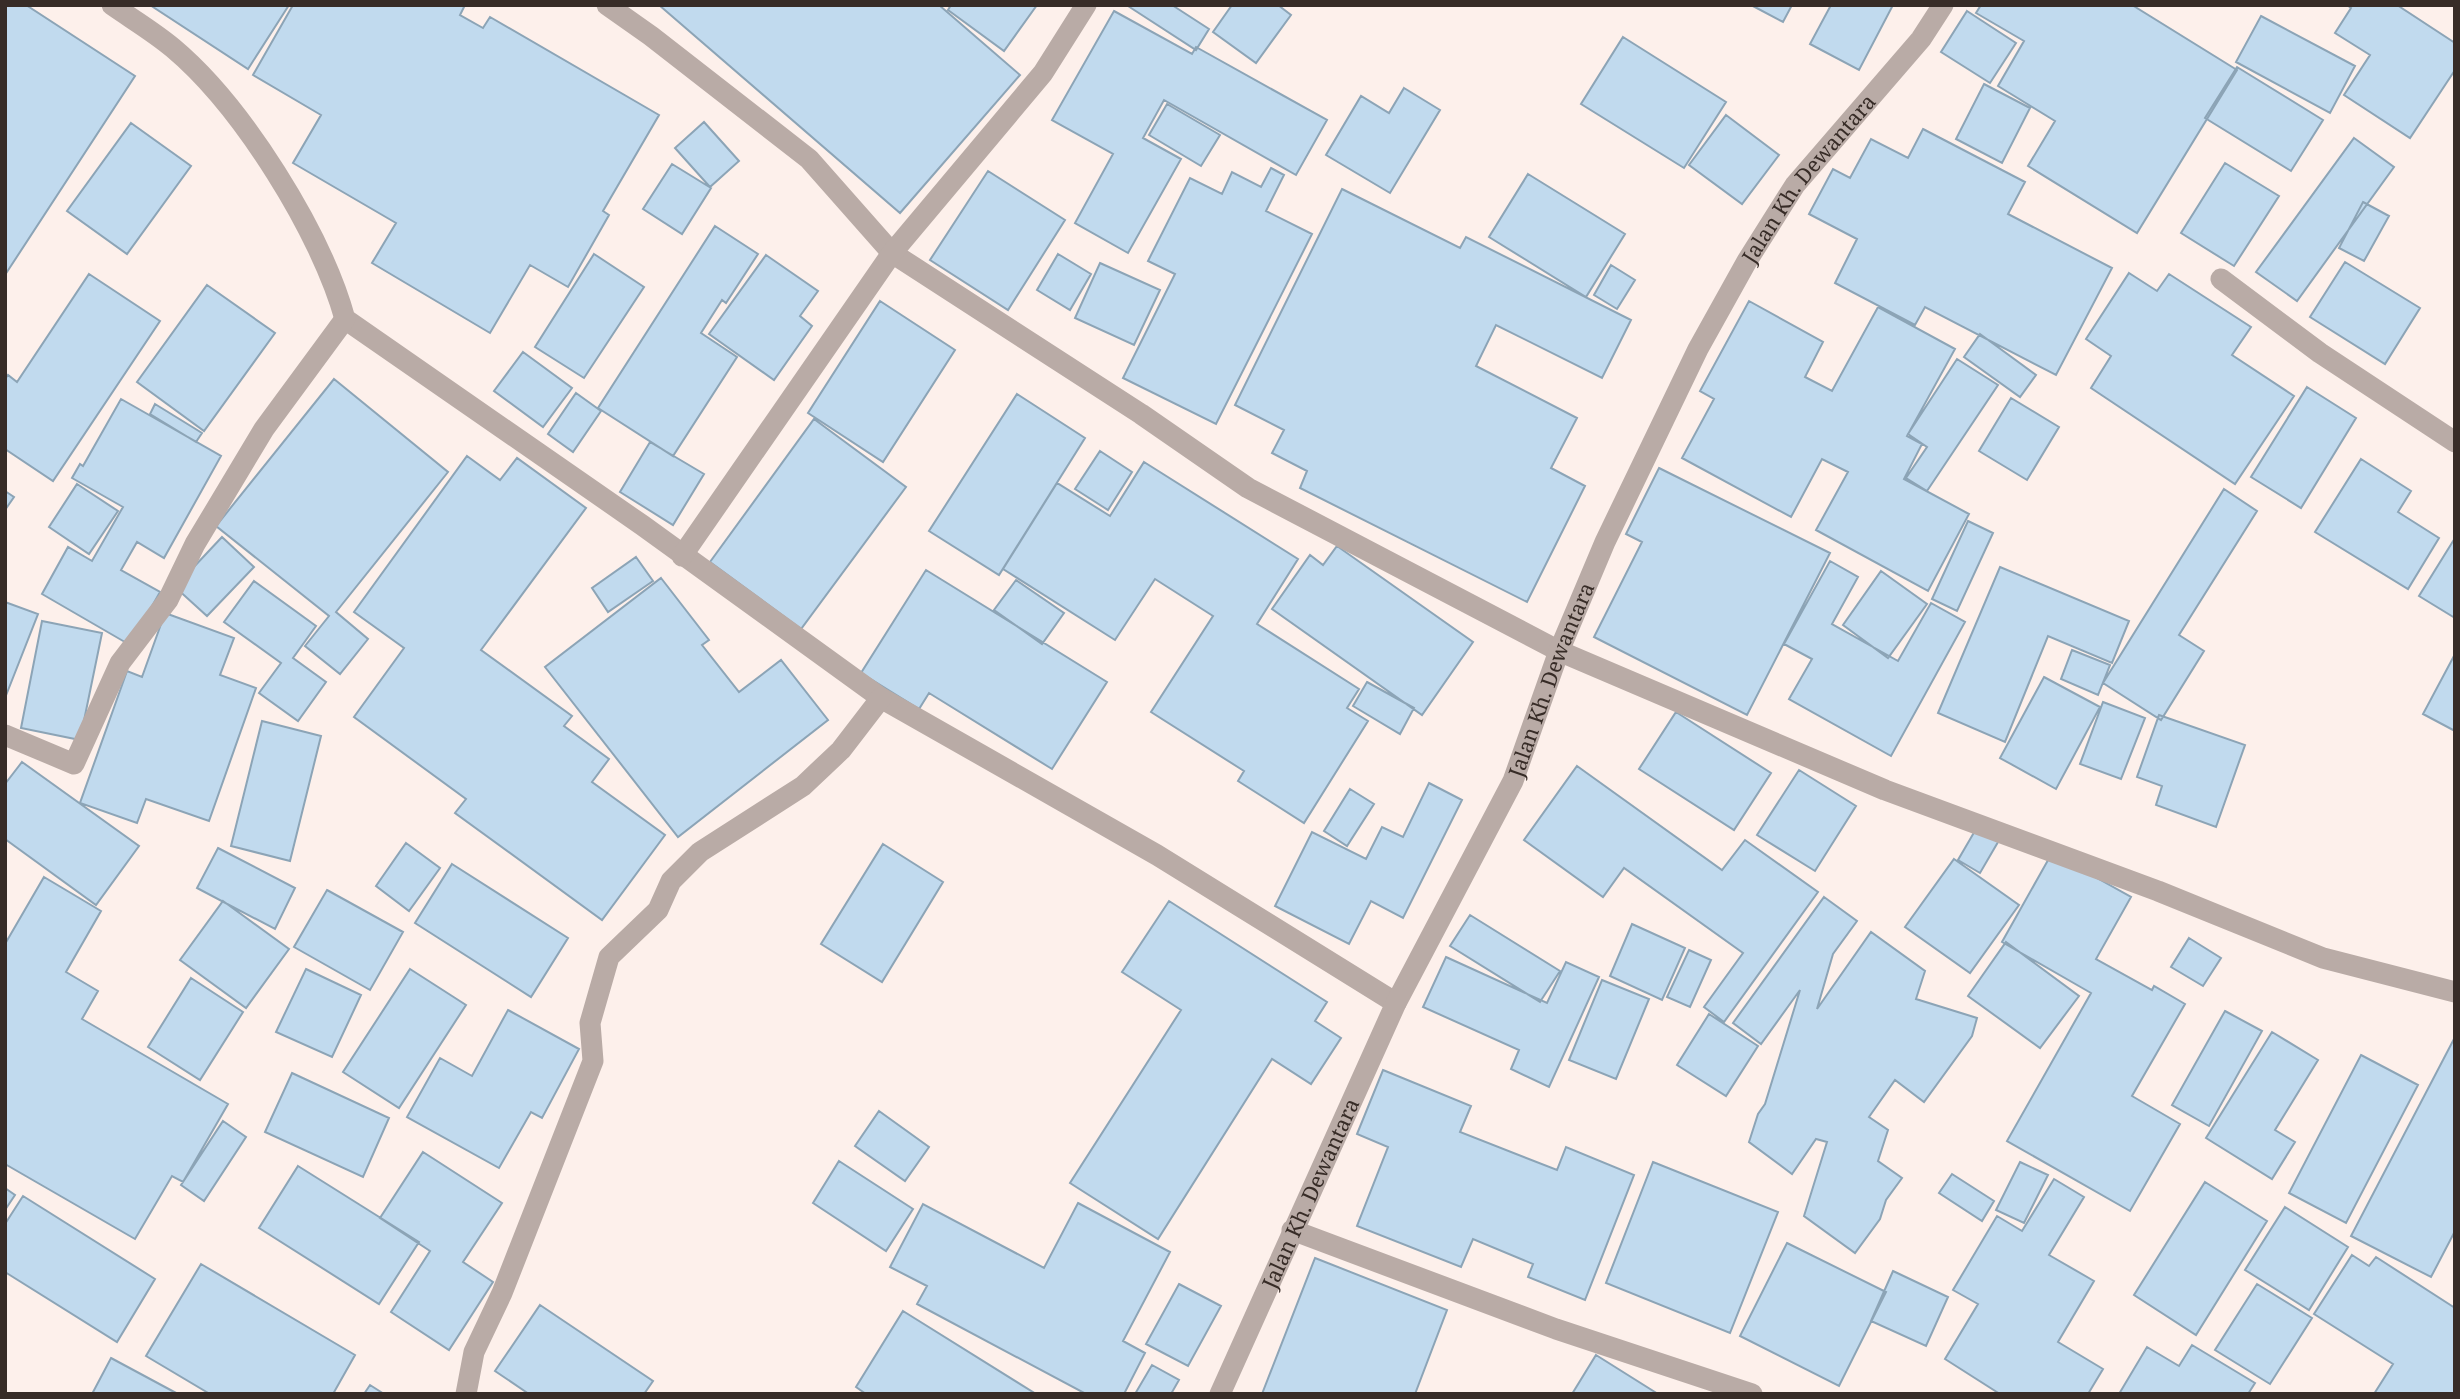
<svg xmlns="http://www.w3.org/2000/svg" width="2460" height="1399" font-family="'Noto Serif',serif">
<style>
.building{fill:#c1daee;stroke:#8ca4b6;stroke-width:2}
.lines{fill:none;stroke-linecap:round;stroke-linejoin:round}
.minor{stroke:#b9aba6;stroke-width:21}
.labels{text-anchor:middle;dominant-baseline:central;stroke-width:6;stroke-linejoin:round;paint-order:stroke}
.street-label{font-size:21px;fill:#372c27;stroke:#fff}
</style>
<rect width="100%" height="100%" fill="#fdf0eb"/>
<path class="building" d="M 5,5 L 26,5 L 135,76 L 5,275 Z
M 150,5 L 289,5 L 248,69 Z
M 293,5 L 465,5 L 460,15 L 483,28 L 490,17 L 659,115 L 603,211 L 609,215 L 568,287 L 530,265 L 490,333 L 372,263 L 396,223 L 293,163 L 321,115 L 253,75 Z
M 659,5 L 939,5 L 1020,75 L 900,213 Z
M 951,5 L 1037,5 L 1004,51 L 948,10 Z
M 1172,5 L 1209,29 L 1196,50 L 1128,6 Z
M 1232,5 L 1278,5 L 1291,15 L 1256,63 L 1213,32 Z
M 1751,5 L 1792,5 L 1783,22 Z
M 1831,5 L 1893,5 L 1859,70 L 1810,44 Z
M 1981,5 L 2132,5 L 2237,70 L 2137,233 L 2028,166 L 2055,121 L 1998,86 L 2024,41 L 1976,13 Z
M 2347,5 L 2397,5 L 2455,43 L 2455,70 L 2410,138 L 2344,95 L 2370,55 L 2335,33 L 2351,8 Z
M 1114,11 L 1192,54 L 1196,47 L 1327,120 L 1296,175 L 1164,100 L 1143,138 L 1181,159 L 1128,253 L 1075,223 L 1113,154 L 1052,120 Z
M 1967,11 L 2016,43 L 1990,83 L 1941,52 Z
M 2261,16 L 2355,66 L 2330,113 L 2236,62 Z
M 1623,37 L 1726,102 L 1684,168 L 1581,104 Z
M 2237,67 L 2323,120 L 2291,171 L 2205,118 Z
M 1984,84 L 2030,108 L 2002,163 L 1956,139 Z
M 1404,88 L 1440,110 L 1390,193 L 1326,155 L 1361,96 L 1389,113 Z
M 1167,104 L 1220,135 L 1201,166 L 1149,135 Z
M 1726,115 L 1779,155 L 1742,204 L 1689,165 Z
M 704,122 L 739,161 L 710,187 L 675,148 Z
M 131,123 L 191,166 L 127,254 L 67,211 Z
M 1923,129 L 2025,182 L 2008,214 L 2112,268 L 2056,375 L 1925,307 L 1915,325 L 1835,283 L 1857,239 L 1809,214 L 1833,169 L 1850,178 L 1871,139 L 1908,158 Z
M 2354,138 L 2394,167 L 2297,301 L 2256,272 Z
M 2225,163 L 2279,196 L 2234,266 L 2181,233 Z
M 672,164 L 711,188 L 682,234 L 643,209 Z
M 1271,168 L 1284,175 L 1266,211 L 1312,234 L 1216,424 L 1123,378 L 1175,274 L 1148,261 L 1190,178 L 1222,194 L 1232,172 L 1261,187 Z
M 988,171 L 1065,220 L 1008,310 L 930,260 Z
M 1528,174 L 1625,234 L 1586,297 L 1489,237 Z
M 1342,189 L 1460,248 L 1466,237 L 1631,320 L 1602,378 L 1496,325 L 1476,366 L 1577,418 L 1551,468 L 1585,486 L 1527,602 L 1300,488 L 1307,471 L 1272,453 L 1284,430 L 1235,405 Z
M 2363,202 L 2389,216 L 2364,261 L 2339,248 Z
M 715,226 L 758,254 L 726,303 L 722,300 L 701,333 L 737,357 L 673,456 L 598,408 Z
M 594,254 L 644,287 L 584,378 L 535,347 Z
M 1058,254 L 1091,274 L 1070,310 L 1037,290 Z
M 766,255 L 818,291 L 800,316 L 812,326 L 774,380 L 709,334 Z
M 2345,262 L 2420,308 L 2385,364 L 2310,317 Z
M 1100,263 L 1160,290 L 1134,345 L 1075,318 Z
M 1611,265 L 1635,280 L 1617,309 L 1594,295 Z
M 2129,273 L 2157,291 L 2169,274 L 2251,327 L 2232,355 L 2294,396 L 2235,484 L 2091,388 L 2111,356 L 2086,339 Z
M 89,274 L 160,321 L 53,481 L 5,449 L 5,379 L 8,375 L 17,382 Z
M 207,285 L 275,333 L 204,431 L 137,382 Z
M 880,301 L 955,350 L 883,462 L 808,413 Z
M 1749,301 L 1823,342 L 1805,377 L 1832,391 L 1878,307 L 1955,349 L 1907,436 L 1922,444 L 1904,479 L 1969,514 L 1928,591 L 1816,530 L 1848,472 L 1822,459 L 1791,517 L 1682,458 L 1714,399 L 1700,391 Z
M 1980,334 L 2036,375 L 2020,397 L 1964,357 Z
M 523,352 L 572,388 L 543,427 L 494,391 Z
M 1957,359 L 1998,385 L 1927,491 L 1906,478 L 1927,447 L 1908,434 Z
M 334,379 L 448,472 L 336,612 L 368,639 L 340,674 L 305,646 L 329,616 L 216,526 Z
M 2307,387 L 2356,418 L 2301,508 L 2251,477 Z
M 576,393 L 601,411 L 573,452 L 548,434 Z
M 1017,394 L 1085,438 L 999,575 L 929,531 Z
M 2011,398 L 2059,427 L 2027,480 L 1979,451 Z
M 121,399 L 221,456 L 164,558 L 137,542 L 121,570 L 160,592 L 130,645 L 42,594 L 68,547 L 92,561 L 123,507 L 72,478 L 80,464 L 83,466 Z
M 155,404 L 202,433 L 196,442 L 150,414 Z
M 814,419 L 906,487 L 801,629 L 710,562 Z
M 650,442 L 704,474 L 673,525 L 620,492 Z
M 1100,451 L 1132,472 L 1108,510 L 1075,489 Z
M 467,456 L 500,480 L 517,458 L 586,508 L 481,650 L 572,716 L 564,726 L 609,759 L 592,782 L 665,835 L 602,920 L 455,813 L 466,799 L 354,717 L 404,648 L 354,612 Z
M 2361,459 L 2411,491 L 2398,512 L 2439,538 L 2408,589 L 2315,532 Z
M 1144,462 L 1298,559 L 1257,624 L 1359,689 L 1347,708 L 1368,721 L 1304,823 L 1238,781 L 1244,771 L 1151,712 L 1213,616 L 1155,579 L 1115,640 L 1003,569 L 1057,483 L 1110,516 Z
M 1659,468 L 1830,553 L 1747,715 L 1594,637 L 1642,542 L 1626,534 Z
M 77,484 L 118,511 L 89,554 L 49,527 Z
M 2224,489 L 2257,511 L 2179,635 L 2204,651 L 2161,720 L 2103,683 Z
M 5,491 L 14,497 L 5,510 Z
M 1968,521 L 1993,533 L 1957,611 L 1932,599 Z
M 222,537 L 254,567 L 207,616 L 175,587 Z
M 2455,538 L 2455,618 L 2419,596 Z
M 1337,546 L 1473,642 L 1422,715 L 1272,609 L 1310,555 L 1323,565 Z
M 636,557 L 653,581 L 608,612 L 592,588 Z
M 1830,561 L 1858,577 L 1832,624 L 1898,661 L 1931,603 L 1965,622 L 1891,756 L 1789,699 L 1812,659 L 1784,644 Z
M 2000,567 L 2129,621 L 2112,663 L 2048,636 L 2005,742 L 1938,713 Z
M 926,570 L 1107,682 L 1052,769 L 929,693 L 919,709 L 861,673 Z
M 1881,571 L 1927,604 L 1888,658 L 1843,625 Z
M 661,578 L 709,640 L 702,645 L 739,692 L 781,660 L 828,720 L 678,837 L 545,667 Z
M 1016,580 L 1064,613 L 1042,644 L 994,610 Z
M 254,581 L 316,626 L 293,658 L 326,682 L 298,721 L 259,693 L 281,663 L 224,622 Z
M 5,602 L 38,614 L 5,698 Z
M 165,613 L 234,638 L 220,675 L 256,688 L 209,821 L 146,799 L 137,823 L 80,803 L 127,671 L 142,677 Z
M 42,621 L 102,633 L 80,740 L 21,728 Z
M 2072,650 L 2110,665 L 2098,695 L 2061,679 Z
M 2455,654 L 2455,731 L 2423,714 Z
M 2044,677 L 2100,707 L 2056,789 L 2000,758 Z
M 1367,682 L 1414,708 L 1400,734 L 1353,706 Z
M 2103,702 L 2145,718 L 2121,779 L 2080,764 Z
M 1676,712 L 1771,773 L 1734,830 L 1639,769 Z
M 2159,715 L 2245,745 L 2216,827 L 2156,805 L 2162,786 L 2137,777 Z
M 262,721 L 321,736 L 290,861 L 231,846 Z
M 22,762 L 139,846 L 96,905 L 5,839 L 5,784 Z
M 1577,766 L 1722,870 L 1745,840 L 1818,892 L 1724,1022 L 1704,1007 L 1743,953 L 1624,868 L 1603,897 L 1524,840 Z
M 1799,770 L 1856,806 L 1815,871 L 1757,835 Z
M 1429,783 L 1462,800 L 1403,918 L 1371,901 L 1349,944 L 1275,906 L 1312,832 L 1366,859 L 1382,827 L 1403,837 Z
M 1350,789 L 1374,804 L 1347,846 L 1324,831 Z
M 1976,829 L 1998,842 L 1980,873 L 1958,860 Z
M 406,843 L 440,868 L 409,911 L 376,886 Z
M 883,844 L 943,882 L 882,982 L 821,944 Z
M 218,848 L 295,888 L 275,929 L 197,888 Z
M 2052,853 L 2131,897 L 2096,959 L 2152,990 L 2154,986 L 2185,1004 L 2132,1096 L 2180,1124 L 2130,1211 L 2007,1141 L 2091,993 L 2002,942 Z
M 1954,859 L 2019,905 L 1970,973 L 1905,927 Z
M 452,864 L 568,938 L 531,997 L 415,923 Z
M 44,877 L 101,911 L 66,972 L 98,991 L 82,1019 L 228,1104 L 183,1182 L 172,1176 L 135,1239 L 5,1164 L 5,944 Z
M 327,890 L 403,932 L 370,990 L 294,947 Z
M 1824,897 L 1857,921 L 1833,954 L 1817,1009 L 1871,932 L 1925,971 L 1916,999 L 1977,1018 L 1972,1036 L 1924,1102 L 1895,1080 L 1869,1117 L 1888,1130 L 1878,1161 L 1902,1178 L 1886,1200 L 1880,1219 L 1855,1253 L 1804,1216 L 1827,1142 L 1816,1139 L 1792,1174 L 1749,1142 L 1758,1114 L 1765,1104 L 1800,990 L 1761,1044 L 1733,1023 Z
M 223,901 L 289,949 L 246,1008 L 180,960 Z
M 1169,901 L 1327,1002 L 1315,1021 L 1341,1038 L 1311,1084 L 1272,1059 L 1158,1239 L 1070,1183 L 1181,1010 L 1122,972 Z
M 1470,915 L 1560,971 L 1540,1002 L 1450,946 Z
M 1632,924 L 1685,948 L 1662,1000 L 1610,976 Z
M 2189,938 L 2221,958 L 2203,986 L 2171,967 Z
M 2006,942 L 2079,996 L 2040,1048 L 1968,996 Z
M 1689,950 L 1711,960 L 1690,1007 L 1667,997 Z
M 1446,957 L 1547,1003 L 1566,962 L 1599,977 L 1549,1087 L 1511,1069 L 1519,1050 L 1423,1007 Z
M 306,969 L 361,995 L 332,1057 L 276,1032 Z
M 410,969 L 466,1005 L 399,1108 L 343,1072 Z
M 191,978 L 243,1012 L 200,1080 L 148,1047 Z
M 1602,980 L 1649,999 L 1616,1079 L 1569,1060 Z
M 508,1010 L 579,1049 L 542,1118 L 531,1112 L 499,1168 L 407,1117 L 440,1058 L 472,1076 Z
M 2225,1011 L 2262,1031 L 2209,1126 L 2172,1105 Z
M 1709,1014 L 1758,1046 L 1726,1096 L 1677,1065 Z
M 2272,1032 L 2318,1060 L 2275,1130 L 2295,1142 L 2272,1179 L 2206,1138 Z
M 2455,1037 L 2455,1231 L 2431,1277 L 2351,1236 Z
M 2361,1055 L 2418,1085 L 2346,1223 L 2289,1193 Z
M 1383,1070 L 1471,1106 L 1460,1132 L 1557,1170 L 1566,1147 L 1634,1175 L 1585,1300 L 1528,1277 L 1533,1264 L 1473,1239 L 1461,1267 L 1357,1226 L 1388,1147 L 1357,1134 Z
M 292,1073 L 389,1118 L 363,1177 L 265,1132 Z
M 879,1111 L 929,1147 L 905,1181 L 855,1146 Z
M 223,1121 L 246,1137 L 204,1201 L 181,1185 Z
M 423,1152 L 502,1203 L 463,1262 L 493,1282 L 449,1350 L 391,1312 L 430,1251 L 380,1218 Z
M 839,1161 L 913,1209 L 886,1251 L 813,1203 Z
M 1653,1162 L 1778,1212 L 1730,1333 L 1606,1283 Z
M 2020,1162 L 2048,1175 L 2024,1223 L 1996,1210 Z
M 298,1166 L 419,1242 L 379,1304 L 259,1228 Z
M 1952,1174 L 1994,1201 L 1982,1221 L 1939,1193 Z
M 2054,1179 L 2084,1197 L 2049,1255 L 2094,1281 L 2058,1342 L 2103,1369 L 2088,1394 L 2000,1394 L 1945,1359 L 1978,1304 L 1953,1290 L 1997,1216 L 2022,1231 Z
M 2205,1182 L 2267,1221 L 2196,1335 L 2134,1295 Z
M 5,1188 L 15,1195 L 5,1210 Z
M 23,1196 L 155,1279 L 117,1342 L 5,1272 L 5,1224 Z
M 1078,1203 L 1170,1252 L 1123,1341 L 1145,1353 L 1124,1394 L 1086,1394 L 917,1304 L 927,1286 L 890,1267 L 923,1204 L 1044,1268 Z
M 2285,1207 L 2348,1247 L 2309,1310 L 2245,1270 Z
M 1787,1243 L 1886,1292 L 1839,1386 L 1740,1336 Z
M 2352,1255 L 2369,1266 L 2376,1257 L 2455,1308 L 2455,1394 L 2374,1394 L 2393,1364 L 2314,1314 Z
M 1315,1258 L 1447,1310 L 1415,1394 L 1262,1394 Z
M 201,1264 L 355,1355 L 333,1394 L 210,1394 L 146,1356 Z
M 1893,1271 L 1948,1297 L 1926,1346 L 1871,1321 Z
M 1179,1284 L 1221,1306 L 1188,1366 L 1146,1344 Z
M 2257,1284 L 2312,1318 L 2270,1384 L 2215,1350 Z
M 540,1305 L 653,1381 L 644,1394 L 529,1394 L 495,1371 Z
M 903,1311 L 1036,1394 L 866,1394 L 856,1387 Z
M 2192,1345 L 2255,1383 L 2248,1394 L 2119,1394 L 2147,1347 L 2179,1366 Z
M 1596,1355 L 1658,1394 L 1572,1394 Z
M 111,1358 L 178,1394 L 92,1394 Z
M 1152,1365 L 1179,1380 L 1171,1394 L 1135,1394 Z
M 370,1385 L 384,1394 L 364,1394 Z"/>
<g class="lines">
<g class="minor">
<path d="M 112,5 C 132,19 154,32 173,48 C 242,106 321,232 345,319 L 642,525 L 881,698 L 1157,855 L 1396,1003"/>
<path d="M 607,5 L 651,36 L 809,159 L 892,253 L 1141,414 L 1248,488 L 1559,651 L 1885,790 L 2158,891 L 2323,958 L 2455,992"/>
<path d="M 2221,279 L 2320,353 L 2455,442"/>
<path d="M 682,556 L 892,253 L 1043,73 L 1086,5"/>
<path d="M 5,735 L 74,764 L 120,663 L 168,600 L 195,544 L 264,429 L 345,319"/>
<path d="M 1292,1230 L 1556,1329 L 1752,1394"/>
<path d="M 466,1394 L 474,1352 L 502,1293 L 593,1061 L 590,1023 L 609,957 L 658,910 L 671,881 L 700,852 L 803,786 L 841,750 L 881,698"/>
<path id="s1" d="M 1220,1394 L 1396,1003 L 1513,781 L 1559,651 L 1605,542 L 1698,349 L 1747,261 L 1795,185 L 1921,39 L 1943,5"/>
</g>
</g>
<g class="labels">
<g class="street-label">
<text stroke="none"><textPath href="#s1" startOffset="1354">Jalan Kh. Dewantara</textPath></text>
<text stroke="none"><textPath href="#s1" startOffset="788">Jalan Kh. Dewantara</textPath></text>
<text stroke="none"><textPath href="#s1" startOffset="220">Jalan Kh. Dewantara</textPath></text>
</g>
</g>
<rect width="2460" height="1399" fill="none" stroke="#372c27" stroke-width="14"/>
</svg>
